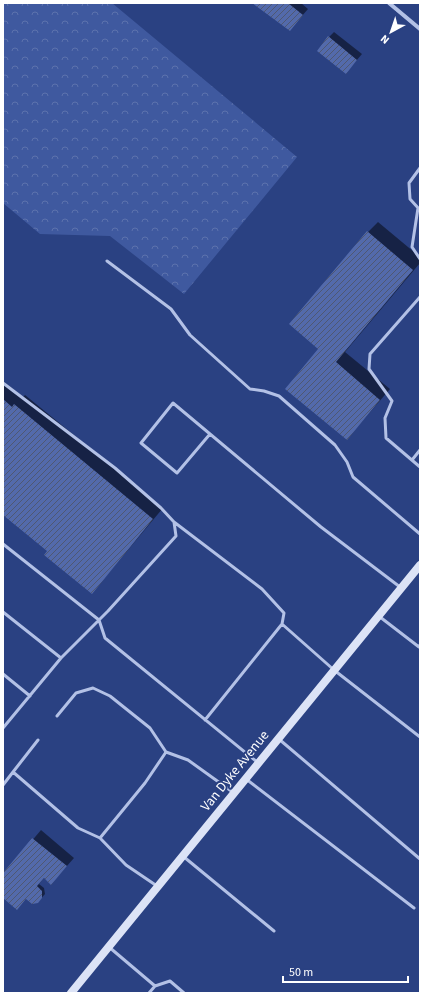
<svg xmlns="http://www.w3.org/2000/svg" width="423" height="996" font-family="'Source Sans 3',sans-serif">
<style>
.forest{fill:url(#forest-crowns)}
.shadow{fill:#0007}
.building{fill:url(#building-hatch)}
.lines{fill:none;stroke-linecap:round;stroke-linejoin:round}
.lane{stroke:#b3c1e6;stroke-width:3}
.street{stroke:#b3c1e6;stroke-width:4}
.secondary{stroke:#dce3f6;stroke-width:8}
.labels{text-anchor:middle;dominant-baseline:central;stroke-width:4;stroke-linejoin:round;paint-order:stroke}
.street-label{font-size:14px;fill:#fff;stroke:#2a4182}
</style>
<defs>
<pattern id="forest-crowns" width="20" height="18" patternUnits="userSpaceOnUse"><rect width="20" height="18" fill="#3f599f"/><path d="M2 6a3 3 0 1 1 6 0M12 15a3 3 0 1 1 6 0" fill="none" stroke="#5c72ad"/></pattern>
<pattern id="building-hatch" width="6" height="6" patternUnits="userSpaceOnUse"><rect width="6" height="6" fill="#536aab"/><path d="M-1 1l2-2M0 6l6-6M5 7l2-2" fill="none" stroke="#4f5872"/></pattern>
</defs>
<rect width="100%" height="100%" fill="#2a4182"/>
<path class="forest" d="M 3,3 L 112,3 L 297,157 L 184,294 L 110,236 L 40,234 L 3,203 Z"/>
<path class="shadow" d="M 254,3 L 301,3 L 308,9 L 295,24 Z
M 334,32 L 362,54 L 351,67 L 329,37 Z
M 378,222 L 420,257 L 420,263 L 345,352 L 390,389 L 347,439 L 320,349 L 368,232 Z
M 3,381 L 23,397 L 25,395 L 163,508 L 92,593 L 49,551 L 3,513 Z
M 41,830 L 74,858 L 51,884 L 44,878 L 39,884 L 44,888 L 45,894 L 38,902 L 27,898 L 17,909 L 3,897 L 3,875 Z"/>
<path class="building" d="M 252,3 L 288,3 L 303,15 L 290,31 Z
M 328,36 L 357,60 L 346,74 L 317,51 Z
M 367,231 L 413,270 L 336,362 L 380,400 L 347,440 L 285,389 L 318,349 L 289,324 Z
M 3,399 L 12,407 L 14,404 L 153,519 L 92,594 L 44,555 L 47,551 L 3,515 Z
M 32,838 L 67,866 L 51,885 L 44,878 L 37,886 L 42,891 L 42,898 L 38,903 L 32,904 L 26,899 L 17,910 L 3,898 L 3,873 Z"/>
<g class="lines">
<path class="lane" d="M 420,168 L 409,183 L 410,199 L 420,210
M 418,208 L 412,247 L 420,259
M 107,261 L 171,309 L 190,335 L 250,389 L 264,391 L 279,396 L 335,445 L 347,462 L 353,477 L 420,534
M 420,297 L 370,354 L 369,369 L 392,401 L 385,418 L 386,438 L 420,467
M 3,383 L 115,468 L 161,508 L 174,522 L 176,536 L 108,611 L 61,658
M 210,434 L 177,473 L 141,443 L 173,403 L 321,527 L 400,587
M 412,460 L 420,450
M 174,522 L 262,589 L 284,613 L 282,624
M 3,544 L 99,620 L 105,638 L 257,762
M 3,612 L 61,658 L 3,728
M 380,617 L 419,647 L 420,645
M 3,674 L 30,696
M 57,716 L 76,693 L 93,688 L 110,696 L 150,728 L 166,752 L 188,760 L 234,793
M 205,720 L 282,624 L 334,670 L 420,737
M 280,740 L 420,859
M 13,772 L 38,740
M 246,779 L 414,908
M 3,785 L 13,772 L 78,828 L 100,838 L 126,865 L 157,886
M 100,838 L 145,783 L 166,752
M 184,857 L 274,931
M 109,947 L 155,986 L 170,981 L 184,993
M 149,993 L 155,986"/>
<path class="street" d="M 389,3 L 420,29"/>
<path class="secondary" d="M 71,993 L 420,565"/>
</g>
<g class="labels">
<g class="street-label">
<text transform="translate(235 771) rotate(-51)">Van Dyke Avenue</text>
</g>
</g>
<rect width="423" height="996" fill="none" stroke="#ffffff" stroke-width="8"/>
<g transform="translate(391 32) rotate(220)" stroke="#2a4182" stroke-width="3" paint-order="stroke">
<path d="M0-3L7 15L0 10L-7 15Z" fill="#ffffff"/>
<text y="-6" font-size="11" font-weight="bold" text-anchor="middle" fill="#ffffff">N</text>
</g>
<path d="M283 976v6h125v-6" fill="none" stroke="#ffffff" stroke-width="2"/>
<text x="289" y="976" font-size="12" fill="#ffffff" stroke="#2a4182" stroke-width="3" paint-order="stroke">50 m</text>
</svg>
